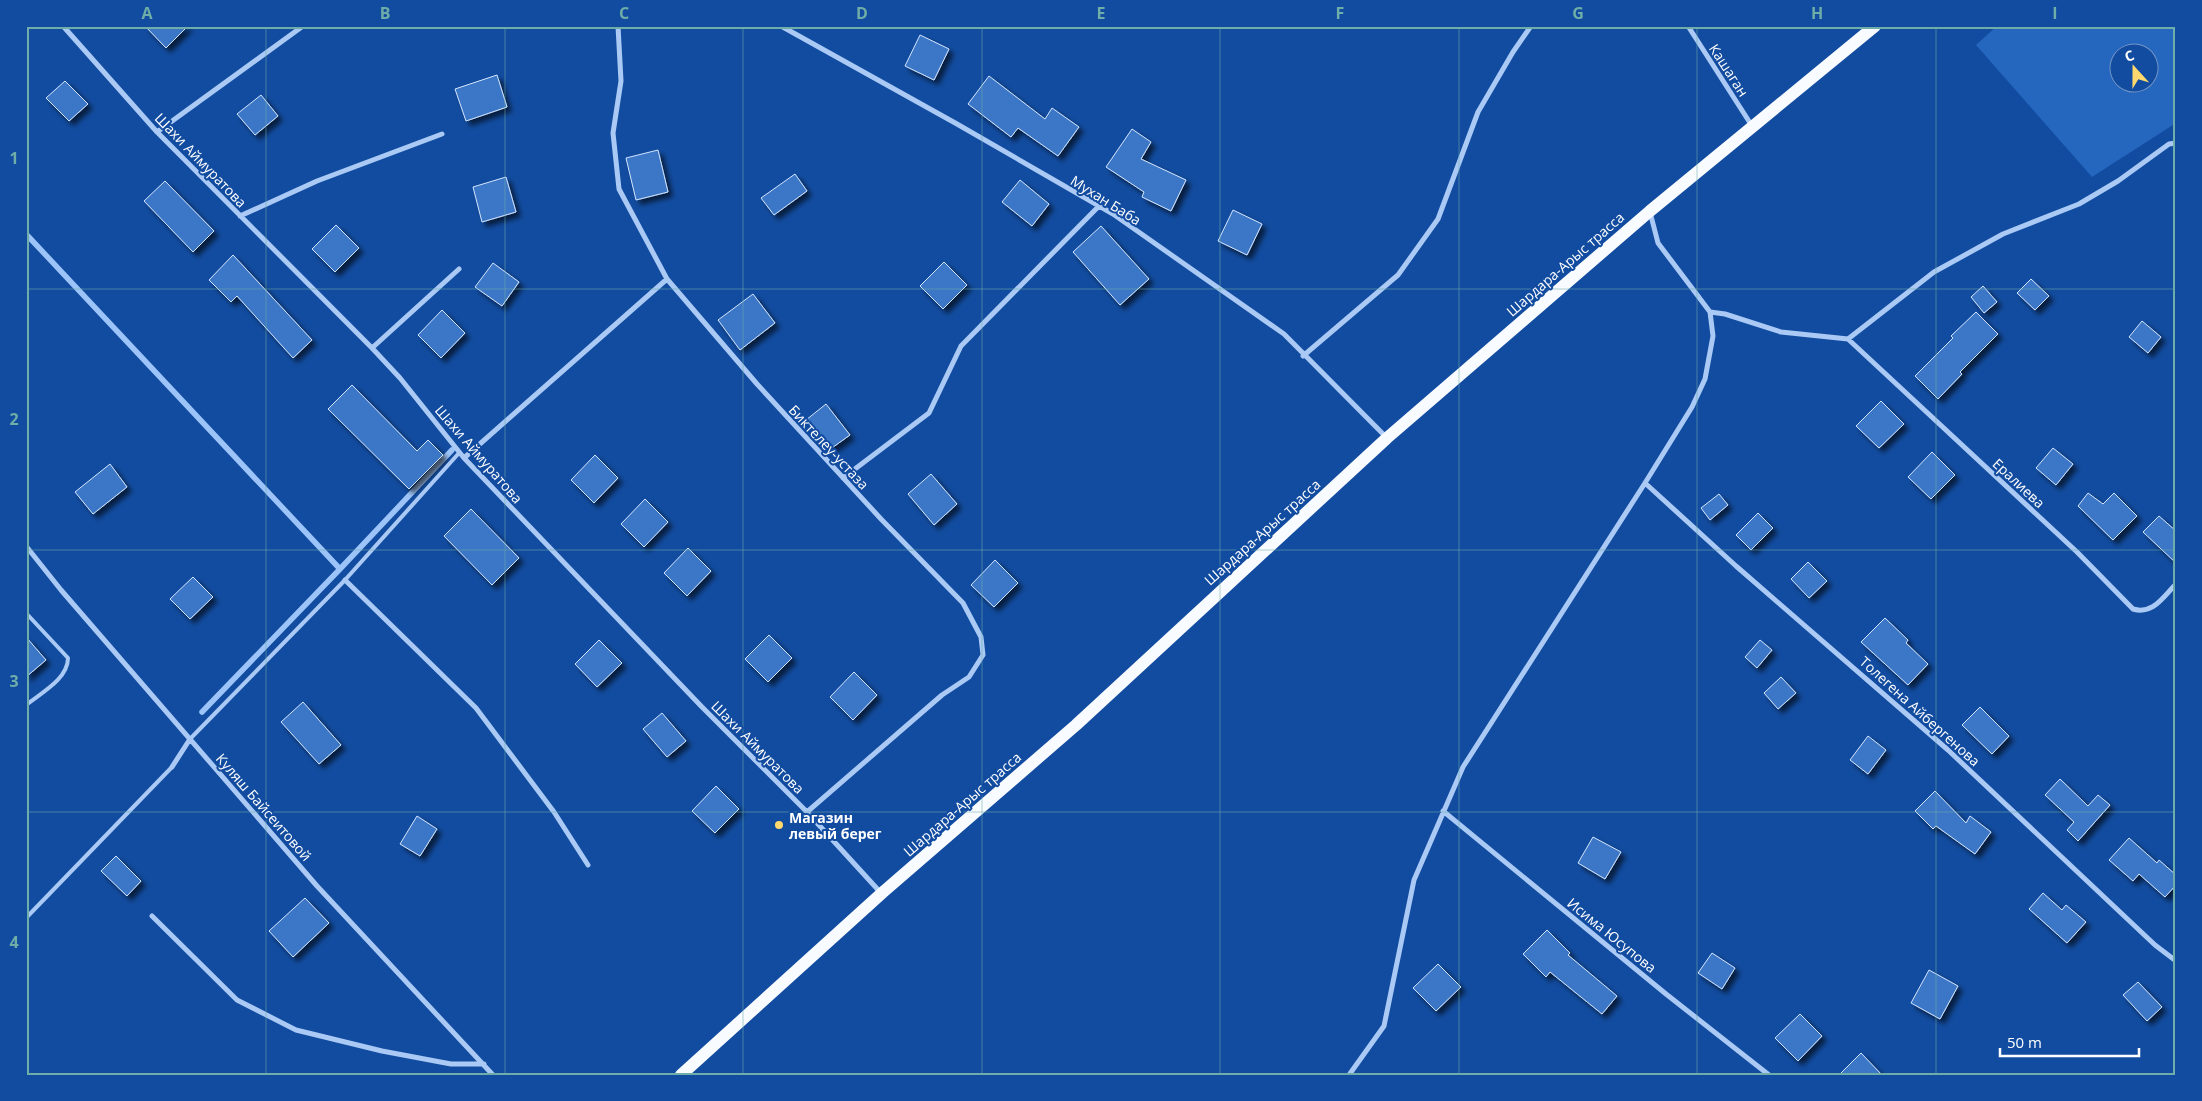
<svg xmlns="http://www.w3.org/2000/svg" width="2202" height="1101" font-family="'Open Sans',sans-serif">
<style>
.green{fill:#2566be;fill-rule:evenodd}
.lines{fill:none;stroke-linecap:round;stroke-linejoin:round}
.stream{stroke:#9dc4f8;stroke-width:5.5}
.building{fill:#3b76c7;stroke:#d3e5fe;filter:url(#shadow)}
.lane{stroke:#aacaf5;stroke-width:4}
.street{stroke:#aacaf5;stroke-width:5}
.primary{stroke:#f8fbff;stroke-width:12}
.grid{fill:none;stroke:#6fada8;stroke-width:1;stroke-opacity:0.55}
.poi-dot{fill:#ffd96e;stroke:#124ca0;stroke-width:2}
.labels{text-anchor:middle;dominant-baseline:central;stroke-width:4;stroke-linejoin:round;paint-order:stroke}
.street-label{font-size:14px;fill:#fff;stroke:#124ca0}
.poi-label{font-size:14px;font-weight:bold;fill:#fff;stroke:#124ca0;text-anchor:start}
.neatline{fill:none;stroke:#6fada8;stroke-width:2}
.grid-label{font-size:16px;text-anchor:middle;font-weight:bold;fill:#6fada8}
</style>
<defs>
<filter id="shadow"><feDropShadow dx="4.5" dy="4.5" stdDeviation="2.5" flood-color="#0009"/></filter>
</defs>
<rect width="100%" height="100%" fill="#124ca0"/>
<path class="green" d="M 1997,26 L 2176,26 L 2176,123 L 2092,177 L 1976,45 ZM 2120,52 L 2150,52 L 2150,82 L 2120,82 Z"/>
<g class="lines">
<path class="stream" d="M 26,234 L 340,569 L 202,712
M 340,569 L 452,450"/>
</g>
<path class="building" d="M 145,26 L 188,26 L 166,48 Z
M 920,35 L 949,49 L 934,80 L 905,66 Z
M 497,75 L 507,107 L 466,121 L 455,89 Z
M 989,76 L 1045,119 L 1052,108 L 1079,127 L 1058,156 L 1018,128 L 1011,137 L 968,104 Z
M 65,81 L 88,104 L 69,121 L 46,98 Z
M 261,95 L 278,116 L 255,135 L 237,114 Z
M 1132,129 L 1151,142 L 1141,159 L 1186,180 L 1171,211 L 1142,197 L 1144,192 L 1106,167 Z
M 658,150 L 668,192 L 636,200 L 626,158 Z
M 795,174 L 807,191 L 774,215 L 761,198 Z
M 506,177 L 516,212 L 482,222 L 473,187 Z
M 1020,180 L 1049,204 L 1032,226 L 1002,202 Z
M 165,181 L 214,231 L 193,252 L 144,201 Z
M 1233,210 L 1262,224 L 1247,255 L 1218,241 Z
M 336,225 L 359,248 L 335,272 L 312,249 Z
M 1101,226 L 1149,279 L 1120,305 L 1073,252 Z
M 233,255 L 312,340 L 293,358 L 237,296 L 231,302 L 209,280 Z
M 944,262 L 967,285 L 943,309 L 920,286 Z
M 493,263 L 519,282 L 502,306 L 475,287 Z
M 2031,279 L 2049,296 L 2035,310 L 2017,293 Z
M 1983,286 L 1997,302 L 1984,313 L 1971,297 Z
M 753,294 L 775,323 L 740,350 L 718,320 Z
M 442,310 L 465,333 L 441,358 L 418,335 Z
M 1976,312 L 1998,334 L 1960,372 L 1962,374 L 1938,399 L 1915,376 L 1953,338 L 1951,336 Z
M 2142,321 L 2161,337 L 2148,353 L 2129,337 Z
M 352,385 L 417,451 L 428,440 L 443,455 L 409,489 L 328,409 Z
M 1881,401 L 1904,424 L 1879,448 L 1856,426 Z
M 826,404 L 850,435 L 829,450 L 806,420 Z
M 2053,448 L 2073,464 L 2056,485 L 2036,468 Z
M 1932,452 L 1955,475 L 1931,499 L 1908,477 Z
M 595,455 L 618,478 L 594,503 L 571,480 Z
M 110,464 L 127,487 L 93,514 L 75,492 Z
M 931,474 L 957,504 L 934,525 L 908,494 Z
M 2088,493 L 2103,504 L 2114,493 L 2137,516 L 2113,540 L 2078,506 Z
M 1719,494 L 1728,505 L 1710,520 L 1701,508 Z
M 645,499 L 668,522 L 644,547 L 621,524 Z
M 471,509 L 519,558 L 492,585 L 444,536 Z
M 1758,513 L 1773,528 L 1751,550 L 1736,535 Z
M 2159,516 L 2176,531 L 2176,563 L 2143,532 Z
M 688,548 L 711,571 L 687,596 L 664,573 Z
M 995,560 L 1018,583 L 994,607 L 971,585 Z
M 1808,562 L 1827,581 L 1809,598 L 1791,579 Z
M 193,577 L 213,597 L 190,619 L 170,599 Z
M 1885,618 L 1908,640 L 1906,643 L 1928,664 L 1908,685 L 1861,642 Z
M 769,635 L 792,658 L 768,682 L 745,659 Z
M 26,637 L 46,660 L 26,677 Z
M 599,640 L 622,663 L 597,687 L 575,664 Z
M 1760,640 L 1772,650 L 1757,668 L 1745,657 Z
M 854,672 L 877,695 L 853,720 L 830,697 Z
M 1781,677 L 1796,693 L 1778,709 L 1764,693 Z
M 303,702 L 341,745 L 319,764 L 281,722 Z
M 1980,707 L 2009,736 L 1992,754 L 1962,725 Z
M 662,713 L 686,741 L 667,757 L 643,729 Z
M 1868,736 L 1886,750 L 1868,774 L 1850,760 Z
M 2060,779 L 2088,806 L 2098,795 L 2110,805 L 2078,841 L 2067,830 L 2074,822 L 2045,795 Z
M 716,786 L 739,809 L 715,833 L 692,811 Z
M 1935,791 L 1966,823 L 1970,816 L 1991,832 L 1975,854 L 1936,826 L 1933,829 L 1915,811 Z
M 417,816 L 437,829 L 420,856 L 400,844 Z
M 1593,837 L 1621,852 L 1605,879 L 1578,863 Z
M 2129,838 L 2157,863 L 2159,860 L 2176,875 L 2176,885 L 2165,897 L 2139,874 L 2133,881 L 2109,860 Z
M 116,856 L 141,881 L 127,896 L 101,871 Z
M 2043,893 L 2062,910 L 2066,905 L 2086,922 L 2067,943 L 2029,909 Z
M 305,898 L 329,923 L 293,957 L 269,931 Z
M 1547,930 L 1570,953 L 1568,955 L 1617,996 L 1602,1014 L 1550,972 L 1546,977 L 1523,954 Z
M 1712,953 L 1735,968 L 1722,989 L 1698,973 Z
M 1438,964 L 1461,987 L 1436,1011 L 1413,988 Z
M 1929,970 L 1958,986 L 1940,1019 L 1911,1003 Z
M 2138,982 L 2162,1007 L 2147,1021 L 2123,995 Z
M 1800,1014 L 1822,1036 L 1798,1061 L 1775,1038 Z
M 1861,1053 L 1882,1075 L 1839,1075 Z"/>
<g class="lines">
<path class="lane" d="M 26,613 L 68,658 C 68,679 41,693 26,705
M 190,739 L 345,580 L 459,453
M 26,918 L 172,767"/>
<path class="street" d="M 63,26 L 157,132 L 372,348 L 400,378 L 464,458 L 702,707 L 807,812 L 881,893
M 618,26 L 621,81 L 613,133 L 619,189 L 667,279 L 757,384 L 881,519 L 963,603 L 981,637 L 983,655 L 969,677 L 942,695 L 807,812
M 781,26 L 957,124 L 1113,214 L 1284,334 L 1387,438
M 1688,26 L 1752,126
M 157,132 L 303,26
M 240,216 L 317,181 L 442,134
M 1710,312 L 1725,314 L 1781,332 L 1848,339 L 1934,272 L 2003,234 L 2079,204 L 2118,181 L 2169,144 L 2176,143
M 1848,339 L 2077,552 L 2133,609 C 2153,615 2163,597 2176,584
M 372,348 L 459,269
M 1303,356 L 1398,275 L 1438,219 L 1478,112 L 1513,52 L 1531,26
M 464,458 L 667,279
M 843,478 L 929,413 L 961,346 L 1098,207
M 1645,483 L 1736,566 L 1948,750 L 2155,945 L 2176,961
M 26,546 L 61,590 L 317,886 L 493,1075
M 345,580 L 476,708 L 554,812 L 588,865
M 172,767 L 190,739
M 1443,811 L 1666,994 L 1769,1075
M 152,916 L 237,1000 L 296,1030 L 382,1051 L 451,1064 L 484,1064
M 1349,1075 L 1384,1026 L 1414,880 L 1463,767 L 1645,483 L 1692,407 L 1705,379 L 1713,336 L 1710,312 L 1658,243 L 1650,212"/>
<path class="primary" d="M 681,1075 L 882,893 L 1076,725 L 1387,438 L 1650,211 L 1875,26"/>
</g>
<path class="grid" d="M 266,26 L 266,1075M 505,26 L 505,1075M 743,26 L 743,1075M 982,26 L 982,1075M 1220,26 L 1220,1075M 1459,26 L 1459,1075M 1697,26 L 1697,1075M 1936,26 L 1936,1075M 26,289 L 2176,289M 26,550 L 2176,550M 26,812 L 2176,812"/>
<circle class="poi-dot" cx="779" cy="825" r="5"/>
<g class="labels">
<g class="street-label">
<text transform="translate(1729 70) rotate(57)">Кашаган</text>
<text transform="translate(201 160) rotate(46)">Шахи Аймуратова</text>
<text transform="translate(1106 200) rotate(32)">Мухан Баба</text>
<text transform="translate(1565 264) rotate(-41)">Шардара-Арыс трасса</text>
<text transform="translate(829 447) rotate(47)">Биктелеу-устаза</text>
<text transform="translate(479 454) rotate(49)">Шахи Аймуратова</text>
<text transform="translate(2019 483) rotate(43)">Ералиева</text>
<text transform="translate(1262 532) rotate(-42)">Шардара-Арыс трасса</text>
<text transform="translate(1920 711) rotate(42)">Толегена Айбергенова</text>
<text transform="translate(758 747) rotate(45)">Шахи Аймуратова</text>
<text transform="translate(962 804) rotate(-41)">Шардара-Арыс трасса</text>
<text transform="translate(264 807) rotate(49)">Куляш Байсеитовой</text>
<text transform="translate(1612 935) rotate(39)">Исима Юсупова</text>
</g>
<g class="poi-label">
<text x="789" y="817">Магазин<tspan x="789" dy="16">левый берег</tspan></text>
</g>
</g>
<rect width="2202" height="1101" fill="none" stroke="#124ca0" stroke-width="55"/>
<g transform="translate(2134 68) rotate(339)"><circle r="24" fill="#124ca0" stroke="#7194c6"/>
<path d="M0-4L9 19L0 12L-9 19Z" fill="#ffd96e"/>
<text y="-8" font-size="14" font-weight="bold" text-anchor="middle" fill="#ffffff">С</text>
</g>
<path d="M2000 1048v8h139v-8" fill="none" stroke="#ffffff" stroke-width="2.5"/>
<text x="2007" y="1048" font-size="15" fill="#ffffff" stroke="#124ca0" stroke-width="4" paint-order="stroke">50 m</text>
<rect x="28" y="28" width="2146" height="1046" class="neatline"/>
<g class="grid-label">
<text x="147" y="19">A</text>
<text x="385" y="19">B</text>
<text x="624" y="19">C</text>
<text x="862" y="19">D</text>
<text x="1101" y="19">E</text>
<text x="1340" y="19">F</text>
<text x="1578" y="19">G</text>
<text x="1817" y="19">H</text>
<text x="2055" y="19">I</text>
<text x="14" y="164">1</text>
<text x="14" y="425">2</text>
<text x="14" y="687">3</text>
<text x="14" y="948">4</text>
</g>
</svg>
